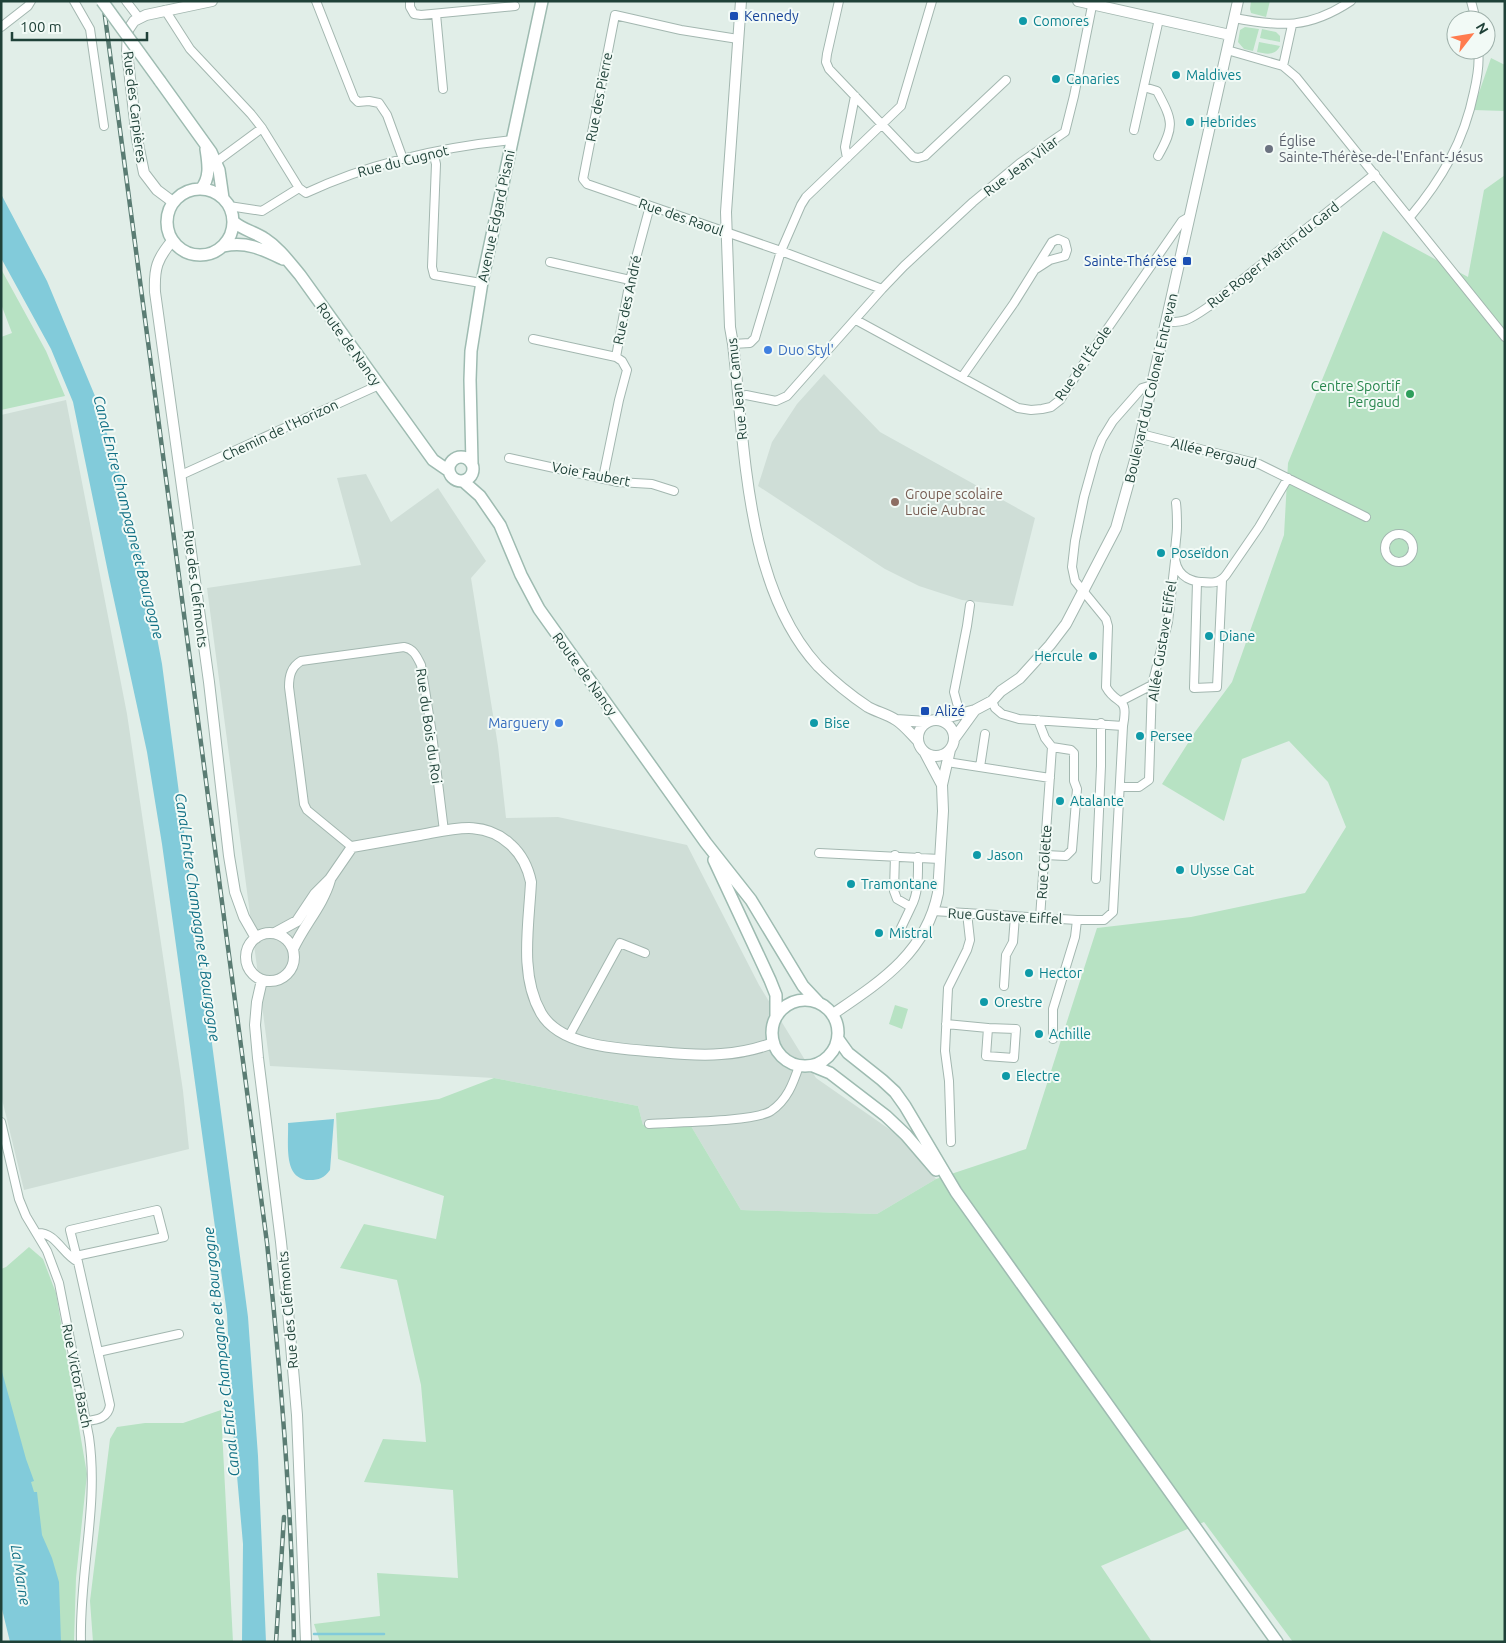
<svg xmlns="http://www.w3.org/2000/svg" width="1506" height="1643" font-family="Ubuntu,sans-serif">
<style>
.built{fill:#cfded7}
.green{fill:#b7e2c3}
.water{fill:#82cbda}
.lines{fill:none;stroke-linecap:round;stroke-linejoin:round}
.stream{stroke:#82cbda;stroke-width:2.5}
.minor-casing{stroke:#a3b7b0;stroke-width:10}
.tertiary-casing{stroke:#a3b7b0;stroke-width:12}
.secondary-casing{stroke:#9ebbb1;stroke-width:14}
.minor{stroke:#fff;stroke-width:8}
.tertiary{stroke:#fff;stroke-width:10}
.secondary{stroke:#fff;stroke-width:11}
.rail-casing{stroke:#5a7c73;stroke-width:4.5}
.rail{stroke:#f2faf6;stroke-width:2.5;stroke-dasharray:8;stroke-linecap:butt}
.secondary-bridge-casing{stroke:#9ebbb1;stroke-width:14;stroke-linecap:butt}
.secondary-bridge{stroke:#fff;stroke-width:11}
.transit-dot{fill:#1a4fb4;stroke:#f2faf6;stroke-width:2}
.culture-dot{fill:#0f9aa8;stroke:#f2faf6;stroke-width:2}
.worship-dot{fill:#6b7280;stroke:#f2faf6;stroke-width:2}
.shop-dot{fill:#3f7fe0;stroke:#f2faf6;stroke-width:2}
.leisure-dot{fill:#2e9e5b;stroke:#f2faf6;stroke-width:2}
.education-dot{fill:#8d6e63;stroke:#f2faf6;stroke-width:2}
.labels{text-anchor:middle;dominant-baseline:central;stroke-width:4;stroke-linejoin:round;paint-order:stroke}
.transit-label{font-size:14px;fill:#164399;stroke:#f2faf6;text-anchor:start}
.culture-label{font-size:14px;fill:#0d838f;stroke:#f2faf6;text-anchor:start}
.street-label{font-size:14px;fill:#1f4138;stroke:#f2faf6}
.worship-label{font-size:14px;fill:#5b616d;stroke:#f2faf6;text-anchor:start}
.shop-label{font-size:14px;fill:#366cbe;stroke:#f2faf6;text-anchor:start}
.leisure-label{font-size:14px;fill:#27864d;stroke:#f2faf6;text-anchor:end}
.education-label{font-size:14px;fill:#785e54;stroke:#f2faf6;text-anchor:start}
.water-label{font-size:15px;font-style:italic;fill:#117085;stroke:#f2faf6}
</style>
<rect width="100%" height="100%" fill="#e1eee8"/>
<path class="built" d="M 824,374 L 880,432 L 1035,518 L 1013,606 L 962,600 L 919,586 L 885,569 L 758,486 L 772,442 L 797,404 Z
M 66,400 L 127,714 L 183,1091 L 189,1149 L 24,1190 L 1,1095 L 1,415 Z
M 366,474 L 391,522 L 438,488 L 486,561 L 471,578 L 498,746 L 506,818 L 558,817 L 687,845 L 759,985 L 816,1078 L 902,1138 L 936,1179 L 877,1214 L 741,1210 L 691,1126 L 643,1125 L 638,1106 L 494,1078 L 270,1066 L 207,588 L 361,565 L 337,478 Z"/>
<path class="green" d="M 1251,1 L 1270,1 L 1266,17 L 1251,13 L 1250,9 Z
M 1245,27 L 1259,29 L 1253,51 L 1244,49 L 1238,42 L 1240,30 Z
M 1262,29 L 1276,32 L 1280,36 L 1280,42 L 1260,38 Z
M 1259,42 L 1280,46 C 1275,56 1266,54 1257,52 Z
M 1491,58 L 1505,65 L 1505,111 L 1473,110 Z
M 1505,175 L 1505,1642 L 1293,1642 L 1204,1522 L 1101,1566 L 1152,1642 L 320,1642 L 314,1624 L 380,1616 L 377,1573 L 458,1578 L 453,1490 L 364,1482 L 383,1439 L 426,1442 L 421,1385 L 397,1280 L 340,1268 L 364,1224 L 436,1239 L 444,1196 L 338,1159 L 336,1113 L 439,1099 L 494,1078 L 638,1106 L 643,1125 L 691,1126 L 741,1210 L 877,1214 L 936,1179 L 1026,1149 L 1097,928 L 1191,917 L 1305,893 L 1346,827 L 1328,782 L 1289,741 L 1242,759 L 1224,821 L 1162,784 L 1195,732 L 1232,682 L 1284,535 L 1288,463 L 1383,231 L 1468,277 L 1484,190 Z
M 1,269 L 46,351 L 65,396 L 1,410 L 1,337 L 12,333 L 1,304 Z
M 895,1005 L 908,1009 L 902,1029 L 889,1024 Z
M 29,1247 L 43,1259 L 56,1293 L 87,1474 L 76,1578 L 74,1642 L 50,1642 L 1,1415 L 1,1269 L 6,1267 Z
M 221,1410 L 233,1642 L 93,1642 L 90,1601 L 110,1439 L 117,1427 L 145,1423 L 183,1423 Z"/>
<path class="water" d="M 1,194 L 47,281 L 95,396 L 119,471 L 140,548 L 162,664 L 248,1317 L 258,1456 L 266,1642 L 242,1642 L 243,1544 L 233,1430 L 227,1314 L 162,844 L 147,752 L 109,577 L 73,402 L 51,349 L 1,258 Z
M 334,1119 L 330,1170 C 324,1178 319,1180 310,1180 C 282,1180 289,1142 288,1123 Z
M 1,1368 L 26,1459 L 34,1481 L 31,1482 L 34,1492 L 37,1492 L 42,1535 L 52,1558 L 59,1582 L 61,1642 L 10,1642 L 1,1605 Z"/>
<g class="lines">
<path class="stream" d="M 314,1634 L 384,1634"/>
<defs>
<path id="minor" d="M 74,1 L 90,29 L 104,126
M 126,1 L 139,18
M 316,1 L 354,98 L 358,102 L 369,101 L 379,103 L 387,115 L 403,159
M 410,1 L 410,7 L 414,14 L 421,15 L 515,6
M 839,1 L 827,54 L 826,62 L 829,69 L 913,157 L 918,158 L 925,156 L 1006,80
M 1471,1 L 1476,20
M 165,10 L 190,49 L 251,114 L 262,128
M 436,14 L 443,89
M 1234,18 C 1281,27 1309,29 1351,1
M 1,27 L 28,6 L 31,1
M 738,39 L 681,30 L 615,15 L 583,179 L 587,184 L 781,251 L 882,289 L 904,266 L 973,202 L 1020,163 L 1065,132 L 1074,96 L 1093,1
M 1227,50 L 1283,66 L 1296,77 L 1505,337
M 1283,66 L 1292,25
M 1144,87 L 1157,91 C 1173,121 1175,126 1158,156
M 1134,130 L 1159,19
M 433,152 L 436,164 L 432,267 L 434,275 L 481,283
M 847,158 L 845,147 L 855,96
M 216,162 L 262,128 L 299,188 L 262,211 L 229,206
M 299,188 L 306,193 C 370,163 441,147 512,140
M 1410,217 C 1442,179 1464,141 1474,92 C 1477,79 1480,64 1478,50
M 550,262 L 630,280
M 856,320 L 1018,408 L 1031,410 L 1042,409 L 1051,407 L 1060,400 L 1092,351 L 1182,221 L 1189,217
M 1166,322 C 1186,323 1192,318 1208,307 L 1375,174
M 533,339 L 616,357
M 733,344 L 750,343 L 755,338 L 781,251 L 801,205 L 806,197 L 901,106 L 932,1
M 962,377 L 1014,303 L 1052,242 L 1058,239 L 1065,242 L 1067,250 L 1065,256 L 1050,260 L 1036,269
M 739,397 L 746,395 L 776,401 L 787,396 L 882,289
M 1141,434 L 1259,464 L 1366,517
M 509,458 L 618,482 L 652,484 L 674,491
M 181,475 L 379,385
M 603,478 L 619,400 L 627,370 L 622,361 L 616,357 L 630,280 L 650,206
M 1176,503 C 1177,511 1177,519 1177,527 C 1177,544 1168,567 1187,578 C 1191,580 1195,582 1201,582 C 1211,583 1219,584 1226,575 L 1259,527 L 1288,478
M1385 548a14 14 0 1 1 28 0a14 14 0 1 1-28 0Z
M 1197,582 L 1194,688 L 1217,687 L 1222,580
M 992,701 L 995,708 L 1002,714 L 1019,719 L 1123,726
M 1121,701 L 1152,685
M 960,714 L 954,692 L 967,626 L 970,605
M 1038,720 L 1045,738 L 1052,747 L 1040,918
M 947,762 L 1050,778
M 980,767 L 985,734
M 1121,787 L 1139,787 L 1149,780 L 1152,685 L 1168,622 L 1175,561
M 352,847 L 307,810 L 304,804 L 289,687 C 289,676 291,667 301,661 L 404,647 C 414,649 417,657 421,665 L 432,734 L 444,831
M 819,853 L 940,859
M 895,855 L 894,891 L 897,899 L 911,907 C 919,893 918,873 918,857
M 1045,855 L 1066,856 L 1072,850 L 1077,789 L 1074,781 L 1074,753 L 1071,750 L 1052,747
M 1096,879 L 1101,766 L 1101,723
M 933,911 L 1077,920 L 1104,920 L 1113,912 L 1123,726 C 1129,694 1117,707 1106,687 L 1108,626 L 1106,619 L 1075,581 L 1072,567 L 1075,541 L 1084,497 L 1096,454 L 1102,439 L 1113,421 L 1142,388 L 1152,385
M 901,928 L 911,907
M 1004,986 L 1006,955 L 1013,942 L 1015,916
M 946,1024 L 988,1028 L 986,1056 L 1014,1058 L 1016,1029 L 988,1028
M 569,1036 L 620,943 L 645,953
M 1053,1039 L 1053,1009 L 1075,937 L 1077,920
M 1,1122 L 19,1199 L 26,1216 L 47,1251 L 59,1283 L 89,1437 C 99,1506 79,1573 81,1642
M 649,1124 C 673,1122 754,1122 771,1111 C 787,1100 793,1084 799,1066
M 951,1142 L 949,1081 L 945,1051 L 948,988 L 967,950 L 970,940 L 967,913
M 37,1233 C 56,1232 62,1254 78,1262 L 110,1405 C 108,1418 98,1420 86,1421
M 76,1256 L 164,1237 L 157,1210 L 70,1230 L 78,1262
M 98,1352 L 179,1334"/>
<path id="tertiary" d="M 741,1 L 726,212 L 730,327 L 733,344 C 745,445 745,587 818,666 C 833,681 850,695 868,707 C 877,712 887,714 896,720 C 904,725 911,734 918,741
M 1078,1 L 1230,35
M 173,202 L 157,190 L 144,173 L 137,139 L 127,52 L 128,30 L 134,21 L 146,15 L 212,1
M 172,241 C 157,259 154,268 155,292 L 209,682 L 229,856 L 235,892 L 244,917 L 256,938
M918 738a18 18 0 1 1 36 0a18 18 0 1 1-36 0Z
M 896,720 L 927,722
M 938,720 L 975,710 L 992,701 L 1001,691 L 1020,678 L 1050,645 L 1066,624 L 1116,528 L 1135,460 L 1238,1
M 954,739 L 975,710
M 925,753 L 942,785
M246 957a24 24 0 1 1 48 0a24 24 0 1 1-48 0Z
M 275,933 L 297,921 L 315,894 L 330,879 L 352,847 C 375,843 397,839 420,835 C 453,829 484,819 511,845 C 522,855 528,868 531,882 C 529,924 519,975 541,1013 C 561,1048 624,1049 660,1052 C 680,1054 701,1056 721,1054 C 739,1053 757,1049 773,1043
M 293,949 C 304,925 323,905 330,880
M 262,980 L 257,1002 L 255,1025 L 258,1058 L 281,1242 L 288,1311 L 297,1415 L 306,1642
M 833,1014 C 880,982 926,953 938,893 L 943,811 L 942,785 L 950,750"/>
<path id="secondary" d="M 160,81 L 211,152 L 219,170 L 223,198
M167 222a33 33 0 1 1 66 0a33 33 0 1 1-66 0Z
M 201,189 C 211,177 208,163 206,149
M 234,222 C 243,230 255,232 265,239 C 279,248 289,262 300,275 L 433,460 L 449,471
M 224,246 C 247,241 264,250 283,259
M449 469a12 12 0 1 1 24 0a12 12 0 1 1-24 0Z
M 472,463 L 470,380 L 471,351 L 482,282 L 542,1
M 463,481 L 480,496 L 500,525 L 521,575 L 539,609 L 706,843 L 751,900 L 803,986 L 818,1002
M 714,860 L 770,980 L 776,995 L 776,1016
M772 1033a33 33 0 1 1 66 0a33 33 0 1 1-66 0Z
M 838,1039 L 848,1053 L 882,1080 L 895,1092 L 905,1106 L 956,1192 L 1277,1642
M 813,1066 L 830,1073 L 886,1116 L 906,1135 L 936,1170"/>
</defs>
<use href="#minor" class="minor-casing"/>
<use href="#tertiary" class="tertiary-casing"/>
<use href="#secondary" class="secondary-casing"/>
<use href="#minor" class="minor"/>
<use href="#tertiary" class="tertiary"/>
<use href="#secondary" class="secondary"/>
<defs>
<path id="rail" d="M 103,1 L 267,1243 C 281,1375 292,1508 294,1642
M 276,1642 L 284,1517"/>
</defs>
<use href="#rail" class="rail-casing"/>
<use href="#rail" class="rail"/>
<defs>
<path id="secondary-bridge" d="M 102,1 L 160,81"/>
</defs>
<use href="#secondary-bridge" class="secondary-bridge-casing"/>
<use href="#secondary-bridge" class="secondary-bridge"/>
</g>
<g class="transit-dot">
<rect x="729" y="11" width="10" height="10" rx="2.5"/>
<rect x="1182" y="256" width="10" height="10" rx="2.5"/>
<rect x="920" y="706" width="10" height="10" rx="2.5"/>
</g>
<g class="culture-dot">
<circle cx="1023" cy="21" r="5"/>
<circle cx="1176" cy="75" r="5"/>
<circle cx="1056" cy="79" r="5"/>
<circle cx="1190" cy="122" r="5"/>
<circle cx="1161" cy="553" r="5"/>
<circle cx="1209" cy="636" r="5"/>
<circle cx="1093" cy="656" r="5"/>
<circle cx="814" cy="723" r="5"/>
<circle cx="1140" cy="736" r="5"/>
<circle cx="1060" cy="801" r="5"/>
<circle cx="977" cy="855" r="5"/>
<circle cx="1180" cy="870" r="5"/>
<circle cx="851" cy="884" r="5"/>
<circle cx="879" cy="933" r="5"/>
<circle cx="1029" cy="973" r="5"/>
<circle cx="984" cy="1002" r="5"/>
<circle cx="1039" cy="1034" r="5"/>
<circle cx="1006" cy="1076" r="5"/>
</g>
<circle class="worship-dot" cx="1269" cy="149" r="5"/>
<g class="shop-dot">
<circle cx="768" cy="350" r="5"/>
<circle cx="559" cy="723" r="5"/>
</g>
<circle class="leisure-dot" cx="1410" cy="394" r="5"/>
<circle class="education-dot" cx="895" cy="502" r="5"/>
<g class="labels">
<g class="transit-label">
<text x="744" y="16">Kennedy</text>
<text x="1177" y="261" text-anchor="end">Sainte-Thérèse</text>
<text x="935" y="711">Alizé</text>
</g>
<g class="culture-label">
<text x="1033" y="21">Comores</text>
<text x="1186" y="75">Maldives</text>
<text x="1066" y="79">Canaries</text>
<text x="1200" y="122">Hebrides</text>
<text x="1171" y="553">Poseïdon</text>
<text x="1219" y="636">Diane</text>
<text x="1083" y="656" text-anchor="end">Hercule</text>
<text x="824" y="723">Bise</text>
<text x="1150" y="736">Persee</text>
<text x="1070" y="801">Atalante</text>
<text x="987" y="855">Jason</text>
<text x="1190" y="870">Ulysse Cat</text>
<text x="861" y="884">Tramontane</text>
<text x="889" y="933">Mistral</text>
<text x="1039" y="973">Hector</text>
<text x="994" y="1002">Orestre</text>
<text x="1049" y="1034">Achille</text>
<text x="1016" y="1076">Electre</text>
</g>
<g class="street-label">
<text transform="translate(599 97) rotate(-79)">Rue des Pierre</text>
<text transform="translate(135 107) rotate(83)">Rue des Carpières</text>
<text transform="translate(403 161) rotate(-14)">Rue du Cugnot</text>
<text transform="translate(1021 166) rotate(-37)">Rue Jean Vilar</text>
<text transform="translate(496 216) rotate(-78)">Avenue Edgard Pisani</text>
<text transform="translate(681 217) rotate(19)">Rue des Raoul</text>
<text transform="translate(1273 255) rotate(-38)">Rue Roger Martin du Gard</text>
<text transform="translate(627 300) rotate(-78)">Rue des André</text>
<text transform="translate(349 344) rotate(54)">Route de Nancy</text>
<text transform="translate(1083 363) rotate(-55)">Rue de l'École</text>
<text transform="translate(1151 388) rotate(-77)">Boulevard du Colonel Entrevan</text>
<text transform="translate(737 389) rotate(-96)">Rue Jean Camus</text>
<text transform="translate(280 430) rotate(-25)">Chemin de l'Horizon</text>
<text transform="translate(1214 453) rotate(14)">Allée Pergaud</text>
<text transform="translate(591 474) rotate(11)">Voie Faubert</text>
<text transform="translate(196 589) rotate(83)">Rue des Clefmonts</text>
<text transform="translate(1162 641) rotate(-81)">Allée Gustave Eiffel</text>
<text transform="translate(585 674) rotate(54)">Route de Nancy</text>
<text transform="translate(429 726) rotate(82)">Rue du Bois du Roi</text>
<text transform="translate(1044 862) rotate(-86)">Rue Colette</text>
<text transform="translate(1005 916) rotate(3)">Rue Gustave Eiffel</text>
<text transform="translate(288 1310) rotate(-95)">Rue des Clefmonts</text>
<text transform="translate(77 1376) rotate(79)">Rue Victor Basch</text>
</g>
<g class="worship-label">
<text x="1279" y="141">Église<tspan x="1279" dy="16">Sainte-Thérèse-de-l'Enfant-Jésus</tspan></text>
</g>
<g class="shop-label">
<text x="778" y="350">Duo Styl'</text>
<text x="549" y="723" text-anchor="end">Marguery</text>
</g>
<g class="leisure-label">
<text x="1400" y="386">Centre Sportif<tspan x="1400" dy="16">Pergaud</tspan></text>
</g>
<g class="education-label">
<text x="905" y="494">Groupe scolaire<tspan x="905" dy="16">Lucie Aubrac</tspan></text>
</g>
<g class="water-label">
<text transform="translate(129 517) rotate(76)">Canal Entre Champagne et Bourgogne</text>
<text transform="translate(198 917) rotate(82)">Canal Entre Champagne et Bourgogne</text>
<text transform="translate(221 1352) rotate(-96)">Canal Entre Champagne et Bourgogne</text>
<text transform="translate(21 1575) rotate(81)">La Marne</text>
</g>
</g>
<rect width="1506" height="1643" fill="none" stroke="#1f4138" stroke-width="5"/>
<g transform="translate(1471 35) rotate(59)"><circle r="24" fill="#f2faf6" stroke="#9eb0aa"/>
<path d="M0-4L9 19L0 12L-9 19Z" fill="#ff7b4e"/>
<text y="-8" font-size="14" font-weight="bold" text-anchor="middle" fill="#1f4138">N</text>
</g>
<path d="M12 32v8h135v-8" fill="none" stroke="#1f4138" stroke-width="2.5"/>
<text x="20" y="32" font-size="15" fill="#1f4138" stroke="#f2faf6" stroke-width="4" paint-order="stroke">100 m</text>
</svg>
